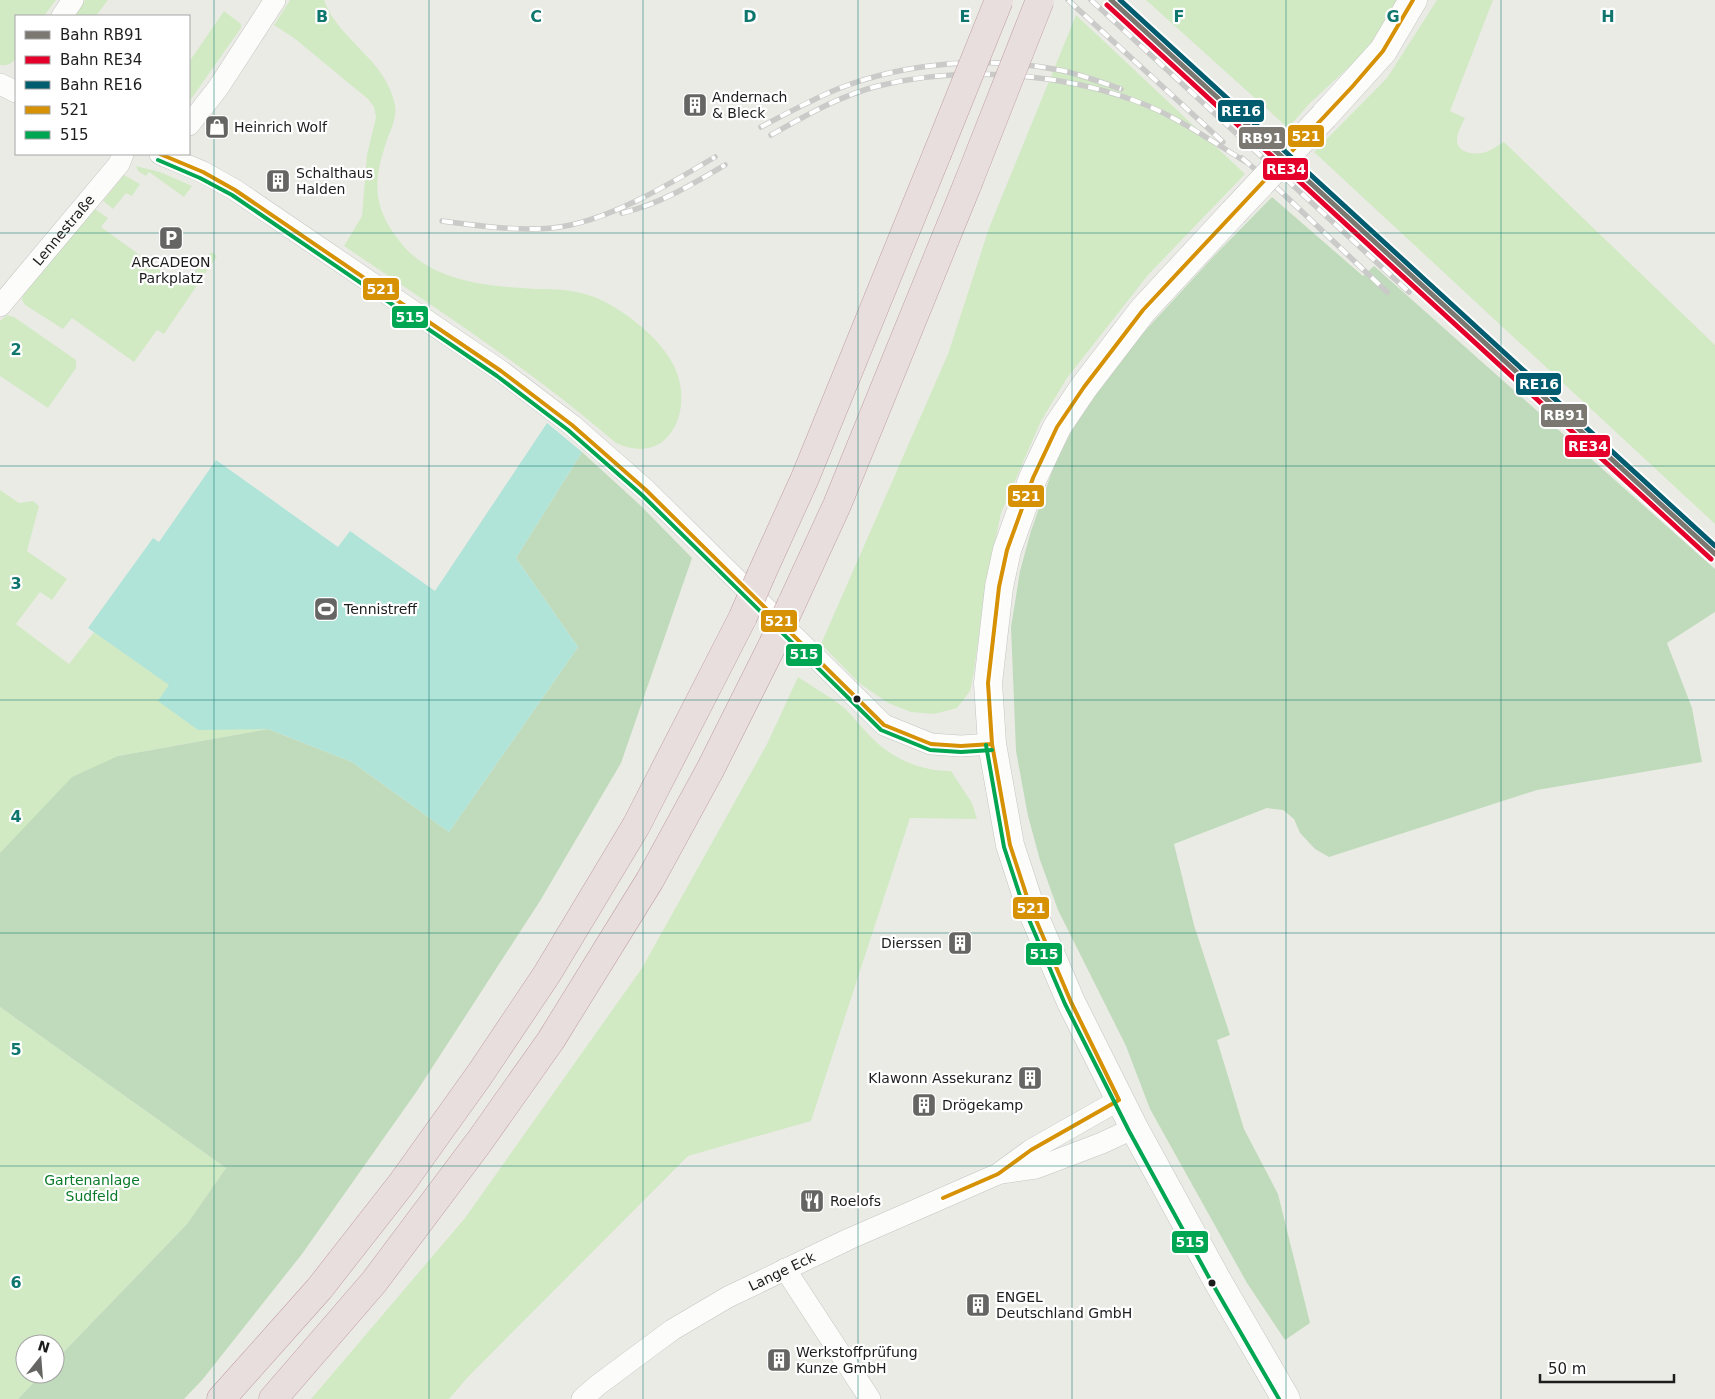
<svg xmlns="http://www.w3.org/2000/svg" width="1715" height="1399" font-family="'DejaVu Sans',sans-serif">
<style>
.grass{fill:#d1eac4}
.forest{fill:#c0dbbb}
.pitch{fill:#b0e4d8}
.lines{fill:none;stroke-linecap:round;stroke-linejoin:round}
.minor-casing{stroke:#c4c4c2;stroke-width:22}
.tertiary-casing{stroke:#c4c4c2;stroke-width:29}
.motorway-casing{stroke:#c19da1;stroke-width:29}
.minor{stroke:#fcfcfb;stroke-width:21}
.tertiary{stroke:#fcfcfb;stroke-width:28}
.motorway{stroke:#e9dede;stroke-width:28}
.rail-casing{stroke:#cacac9;stroke-width:5.5}
.rail{stroke:#fff;stroke-width:4;stroke-dasharray:11;stroke-linecap:butt}
.tertiary-bridge-casing{stroke:#c4c4c2;stroke-width:29;stroke-linecap:butt}
.motorway-bridge-casing{stroke:#c19da1;stroke-width:29;stroke-linecap:butt}
.tertiary-bridge{stroke:#fcfcfb;stroke-width:28}
.motorway-bridge{stroke:#e9dede;stroke-width:28}
.bus-1-casing{stroke:#fff;stroke-width:8}
.bus-2-casing{stroke:#fff;stroke-width:8}
.bus-1{stroke:#d69104;stroke-width:4}
.bus-2{stroke:#00a651;stroke-width:4}
.rail-1-casing{stroke:#fff;stroke-width:9}
.rail-2-casing{stroke:#fff;stroke-width:9}
.rail-3-casing{stroke:#fff;stroke-width:9}
.rail-1{stroke:#7b7872;stroke-width:5}
.rail-2{stroke:#e4002b;stroke-width:5}
.rail-3{stroke:#005c6e;stroke-width:5}
.grid{fill:none;stroke:#0f766e;stroke-width:1;stroke-opacity:0.55}
.bus-dot{fill:#1d1d1d;stroke:#fff;stroke-width:2}
.labels{text-anchor:middle;dominant-baseline:central;stroke-width:4.5;stroke-linejoin:round;paint-order:stroke}
.poi-label{font-size:14px;fill:#1d1d1d;stroke:#fff;text-anchor:start}
.street-label{font-size:14px;fill:#1d1d1d;stroke:#fff}
.park-label{font-size:14px;fill:#0b7b2a;stroke:#fff}
.grid-label{font-size:16px;text-anchor:middle;font-weight:bold;fill:#0f766e;stroke:#fff;stroke-width:4.5;stroke-linejoin:round;paint-order:stroke}
.line-badge{stroke:#fff;stroke-width:2}
.badge-label{font-size:14px;text-anchor:middle;font-weight:bold;fill:#fff}
</style>
<rect width="100%" height="100%" fill="#ebebe6"/>
<path class="grass" d="M 0,0 L 56,0 L 44,16 L 16,16 L 16,58 C 12,64 7,66 0,65 Z
M 85,0 L 108,0 L 96,16 L 74,16 Z
M 290,0 L 324,0 C 339,41 386,59 395,105 C 397,115 392,128 388,137 C 373,180 371,206 401,243 C 433,283 489,286 536,289 C 551,289 566,289 581,293 C 596,296 612,305 625,314 C 643,327 664,345 674,366 C 695,408 670,468 616,443 C 531,370 437,309 344,246 L 362,216 L 367,155 L 376,117 L 374,107 L 368,99 L 294,38 L 274,25 Z
M 1146,0 L 1400,0 L 1376,42 L 1310,103 L 1288,128 Z
M 1437,0 L 1493,0 L 1450,111 L 1465,118 C 1462,124 1457,133 1457,140 C 1457,154 1477,155 1486,152 C 1492,150 1498,145 1504,142 L 1715,345 L 1715,524 L 1314,152 L 1387,78 Z
M 224,11 L 241,24 L 241,28 L 189,102 L 189,62 Z
M 1076,15 L 1245,174 L 1148,275 L 1067,378 L 1041,421 L 1001,513 L 985,589 L 974,671 L 970,691 L 957,708 L 934,714 L 911,712 L 888,703 L 859,683 L 821,644 L 948,354 L 989,228 Z
M 136,166 L 160,172 L 192,186 L 184,197 L 149,172 L 146,176 L 138,171 Z
M 124,175 L 140,184 L 132,196 L 126,193 L 113,209 L 103,201 Z
M 95,209 L 108,218 L 101,227 L 184,287 L 205,257 L 212,252 L 217,256 L 164,334 L 157,330 L 134,362 L 72,318 L 63,329 L 25,305 L 22,300 L 22,297 L 56,253 Z
M 7,315 L 14,317 L 76,360 L 76,368 L 48,408 L 0,376 L 0,321 Z
M 0,490 L 19,503 L 33,501 L 39,506 L 27,551 L 67,579 L 52,600 L 40,592 L 16,624 L 69,664 L 94,632 L 170,685 L 198,729 L 268,729 L 118,756 L 0,853 Z
M 798,677 C 813,687 829,696 843,707 C 853,716 862,728 872,738 C 893,759 921,771 951,771 L 972,803 L 977,819 L 910,818 L 811,1121 L 688,1156 L 467,1378 L 449,1399 L 311,1399 L 465,1218 L 642,968 L 767,744 Z
M 0,1007 L 226,1168 L 187,1224 L 55,1361 L 55,1344 L 25,1344 L 25,1374 L 42,1374 L 18,1399 L 0,1399 Z"/>
<path class="forest" d="M 1272,197 L 1363,276 L 1374,266 L 1715,569 L 1715,612 L 1667,643 L 1692,708 L 1702,762 L 1537,790 L 1329,857 L 1315,849 L 1300,833 L 1294,819 L 1283,810 L 1267,808 L 1174,844 L 1194,925 L 1230,1035 L 1217,1040 L 1244,1129 L 1278,1194 L 1310,1323 L 1285,1340 L 1247,1283 L 1150,1109 L 1126,1046 L 1058,910 L 1040,860 L 1028,816 L 1016,751 L 1011,627 L 1020,571 L 1031,531 L 1055,463 L 1088,400 L 1144,332 L 1215,255 Z
M 582,452 L 640,505 L 692,558 L 621,763 L 540,901 L 417,1091 L 302,1254 L 203,1379 L 184,1399 L 18,1399 L 42,1374 L 55,1374 L 55,1361 L 187,1224 L 226,1168 L 0,1007 L 0,853 L 72,777 L 118,756 L 268,729 L 352,762 L 449,832 L 578,647 L 516,558 Z"/>
<path class="pitch" d="M 547,423 L 582,452 L 516,558 L 578,647 L 449,832 L 352,762 L 268,729 L 198,730 L 158,701 L 169,685 L 88,628 L 153,538 L 159,542 L 216,460 L 338,547 L 350,531 L 435,591 Z"/>
<g class="lines">
<defs>
<g id="minor">
<path d="M 62,16 L 73,0"/>
<path d="M 0,84 L 16,92"/>
<path d="M 189,125 L 218,88 L 275,0"/>
<path d="M 160,154 L 203,172 L 235,190 L 501,371 L 572,425 L 646,490 L 884,725 L 931,744 L 961,746 L 992,744"/>
<path id="s1" d="M 0,306 L 119,164 L 123,154"/>
<path d="M 1001,1173 L 1036,1168 L 1102,1143 L 1134,1128"/>
<path d="M 785,1269 L 870,1399"/>
<path id="s2" d="M 582,1399 L 598,1385 L 672,1330 L 728,1297 L 849,1239 L 998,1174 L 1031,1150 L 1119,1100"/>
</g>
<path id="tertiary" d="M 1324,116 L 1383,51 L 1413,0
M 1233,213 L 1143,310 L 1084,387 L 1057,427 L 1033,478 L 1007,550 L 999,587 L 988,683 L 992,744 L 1010,845 L 1030,906 L 1071,1002 L 1134,1128 L 1217,1280 L 1286,1399"/>
<path id="motorway" d="M 761,575 L 805,478 L 937,154
M 791,605 L 837,505 L 968,183
M 221,1399 L 319,1289 L 402,1183 L 480,1074 L 547,974 L 636,826 L 743,617
M 273,1399 L 374,1282 L 479,1142 L 551,1040 L 650,880 L 711,768 L 773,644"/>
</defs>
<use href="#minor" class="minor-casing"/>
<use href="#tertiary" class="tertiary-casing"/>
<use href="#motorway" class="motorway-casing"/>
<use href="#minor" class="minor"/>
<use href="#tertiary" class="tertiary"/>
<use href="#motorway" class="motorway"/>
<defs>
<path id="rail" d="M 1068,0 L 1223,142
M 1091,0 L 1409,292
M 761,127 C 787,113 813,99 840,88 C 908,62 987,56 1059,70 C 1080,74 1100,82 1121,89
M 771,135 C 805,116 839,96 878,86 C 957,66 1056,72 1133,100 C 1175,115 1208,139 1246,162
M 1242,158 L 1277,188 L 1387,292
M 622,213 C 658,205 693,184 725,165
M 442,221 C 479,226 516,231 552,228 C 605,223 670,184 715,157"/>
</defs>
<use href="#rail" class="rail-casing"/>
<use href="#rail" class="rail"/>
<defs>
<path id="tertiary-bridge" d="M 1233,213 L 1324,116"/>
<path id="motorway-bridge" d="M 937,154 L 999,0
M 968,183 L 1040,0
M 743,617 L 761,575
M 773,644 L 791,605"/>
</defs>
<use href="#tertiary-bridge" class="tertiary-bridge-casing"/>
<use href="#motorway-bridge" class="motorway-bridge-casing"/>
<use href="#tertiary-bridge" class="tertiary-bridge"/>
<use href="#motorway-bridge" class="motorway-bridge"/>
<defs>
<path id="bus-1" d="M 160,154 L 203,172 L 235,190 L 501,371 L 572,425 L 646,490 L 884,725 L 931,744 L 961,746 L 992,744
M 1119,1100 L 1071,1002 L 1030,906 L 1010,845 L 992,744 L 988,683 L 999,587 L 1007,550 L 1033,478 L 1057,427 L 1084,387 L 1143,310 L 1352,87 L 1383,51 L 1413,0
M 943,1198 L 998,1174 L 1031,1150 L 1119,1100"/>
<path id="bus-2" d="M 158,160 L 200,178 L 232,195 L 497,376 L 568,430 L 642,495 L 881,730 L 930,750 L 961,752 L 992,750
M 986,745 L 1004,847 L 1024,908 L 1065,1004 L 1129,1131 L 1212,1283 L 1279,1399"/>
</defs>
<use href="#bus-1" class="bus-1-casing"/>
<use href="#bus-2" class="bus-2-casing"/>
<use href="#bus-1" class="bus-1"/>
<use href="#bus-2" class="bus-2"/>
<defs>
<path id="rail-1" d="M 1111,0 L 1715,554"/>
<path id="rail-2" d="M 1107,5 L 1711,559"/>
<path id="rail-3" d="M 1120,0 L 1715,546"/>
</defs>
<use href="#rail-1" class="rail-1-casing"/>
<use href="#rail-2" class="rail-2-casing"/>
<use href="#rail-3" class="rail-3-casing"/>
<use href="#rail-1" class="rail-1"/>
<use href="#rail-2" class="rail-2"/>
<use href="#rail-3" class="rail-3"/>
</g>
<path class="grid" d="M 214,0 L 214,1399M 429,0 L 429,1399M 643,0 L 643,1399M 858,0 L 858,1399M 1072,0 L 1072,1399M 1286,0 L 1286,1399M 1501,0 L 1501,1399M 0,233 L 1715,233M 0,466 L 1715,466M 0,700 L 1715,700M 0,933 L 1715,933M 0,1166 L 1715,1166"/>
<defs>
<symbol id="building-square" viewBox="-11 -11 22 22"><rect x="-9" y="-9" width="18" height="18" rx="4" fill="#656563" stroke="#fff"/><path d="M-4-6H4V6H1V3H-1V6H-4ZM-2.5-4.3h1.7v1.8h-1.7ZM.8-4.3h1.7v1.8H.8ZM-2.5-1h1.7V.8h-1.7ZM.8-1h1.7V.8H.8Z" fill="#fff"/></symbol>
<symbol id="shop-square" viewBox="-11 -11 22 22"><rect x="-9" y="-9" width="18" height="18" rx="4" fill="#656563" stroke="#fff"/><path d="M-5-2.5h2.3a2.7 3.5 0 0 1 5.4 0H5L5.5 6h-11ZM-1.5-2.5h3a1.5 2.3 0 0 0-3 0Z" fill="#fff"/></symbol>
<symbol id="parking-square" viewBox="-11 -11 22 22"><rect x="-9" y="-9" width="18" height="18" rx="4" fill="#656563" stroke="#fff"/><path d="M-3.5-5.5H1a3.5 3.5 0 0 1 0 7H-1V5.5H-3.5ZM-1-3.4V-.6H.8a1.4 1.4 0 0 0 0-2.8Z" fill="#fff"/></symbol>
<symbol id="stadium-square" viewBox="-11 -11 22 22"><rect x="-9" y="-9" width="18" height="18" rx="4" fill="#656563" stroke="#fff"/><path d="M0-5a6.5 5 0 1 0 0 10a6.5 5 0 1 0 0-10ZM-3.5-1.8h7v3.6h-7Z" fill="#fff"/></symbol>
<symbol id="restaurant-square" viewBox="-11 -11 22 22"><rect x="-9" y="-9" width="18" height="18" rx="4" fill="#656563" stroke="#fff"/><path d="M-5-6h1v4h1v-4h1v4h1v-4h1v5L-1.5 .5V6h-2V.5L-5-1ZM5-6V6H3V1.5H1.5Q1.5-4 5-6Z" fill="#fff"/></symbol>
</defs>
<g fill-rule="evenodd">
<use href="#building-square" x="681" y="91" width="28" height="28"/>
<use href="#shop-square" x="203" y="113" width="28" height="28"/>
<use href="#building-square" x="264" y="167" width="28" height="28"/>
<use href="#parking-square" x="157" y="224" width="28" height="28"/>
<use href="#stadium-square" x="312" y="595" width="28" height="28"/>
<use href="#building-square" x="946" y="929" width="28" height="28"/>
<use href="#building-square" x="1016" y="1064" width="28" height="28"/>
<use href="#building-square" x="910" y="1091" width="28" height="28"/>
<use href="#restaurant-square" x="798" y="1187" width="28" height="28"/>
<use href="#building-square" x="964" y="1291" width="28" height="28"/>
<use href="#building-square" x="765" y="1346" width="28" height="28"/>
</g>
<g class="bus-dot">
<circle cx="857" cy="699" r="4.5"/>
<circle cx="1212" cy="1283" r="4.5"/>
</g>
<g class="labels">
<g class="poi-label">
<text x="712" y="97">Andernach<tspan x="712" dy="16">&amp; Bleck</tspan></text>
<text x="234" y="127">Heinrich Wolf</text>
<text x="296" y="173">Schalthaus<tspan x="296" dy="16">Halden</tspan></text>
<text x="171" y="262" text-anchor="middle">ARCADEON<tspan x="171" dy="16">Parkplatz</tspan></text>
<text x="344" y="609">Tennistreff</text>
<text x="942" y="943" text-anchor="end">Dierssen</text>
<text x="1012" y="1078" text-anchor="end">Klawonn Assekuranz</text>
<text x="942" y="1105">Drögekamp</text>
<text x="830" y="1201">Roelofs</text>
<text x="996" y="1297">ENGEL<tspan x="996" dy="16">Deutschland GmbH</tspan></text>
<text x="796" y="1352">Werkstoffprüfung<tspan x="796" dy="16">Kunze GmbH</tspan></text>
</g>
<g class="street-label">
<text stroke="none"><textPath href="#s1" startOffset="99">Lennestraße</textPath></text>
<text stroke="none"><textPath href="#s2" startOffset="238">Lange Eck</textPath></text>
</g>
<g class="park-label">
<text x="92" y="1180">Gartenanlage<tspan x="92" dy="16">Sudfeld</tspan></text>
</g>
</g>
<g class="grid-label">
<text x="322" y="22">B</text>
<text x="536" y="22">C</text>
<text x="750" y="22">D</text>
<text x="965" y="22">E</text>
<text x="1179" y="22">F</text>
<text x="1393" y="22">G</text>
<text x="1608" y="22">H</text>
<text x="16" y="355">2</text>
<text x="16" y="589">3</text>
<text x="16" y="822">4</text>
<text x="16" y="1055">5</text>
<text x="16" y="1288">6</text>
</g>
<g class="line-badge">
<rect x="1217" y="99" width="48" height="24" rx="5" fill="#005c6e"/>
<rect x="1287" y="124" width="38" height="24" rx="5" fill="#d69104"/>
<rect x="1238" y="126" width="48" height="24" rx="5" fill="#7b7872"/>
<rect x="1262" y="157" width="47" height="24" rx="5" fill="#e4002b"/>
<rect x="362" y="277" width="38" height="24" rx="5" fill="#d69104"/>
<rect x="391" y="305" width="38" height="24" rx="5" fill="#00a651"/>
<rect x="1515" y="372" width="47" height="24" rx="5" fill="#005c6e"/>
<rect x="1540" y="403" width="48" height="25" rx="5" fill="#7b7872"/>
<rect x="1564" y="434" width="47" height="24" rx="5" fill="#e4002b"/>
<rect x="1007" y="484" width="38" height="24" rx="5" fill="#d69104"/>
<rect x="760" y="609" width="38" height="24" rx="5" fill="#d69104"/>
<rect x="785" y="643" width="38" height="24" rx="5" fill="#00a651"/>
<rect x="1012" y="896" width="38" height="24" rx="5" fill="#d69104"/>
<rect x="1025" y="942" width="38" height="24" rx="5" fill="#00a651"/>
<rect x="1171" y="1230" width="38" height="24" rx="5" fill="#00a651"/>
</g>
<g class="badge-label">
<text x="1241" y="116">RE16</text>
<text x="1306" y="141">521</text>
<text x="1262" y="143">RB91</text>
<text x="1286" y="174">RE34</text>
<text x="381" y="294">521</text>
<text x="410" y="322">515</text>
<text x="1539" y="389">RE16</text>
<text x="1564" y="420">RB91</text>
<text x="1588" y="451">RE34</text>
<text x="1026" y="501">521</text>
<text x="779" y="626">521</text>
<text x="804" y="659">515</text>
<text x="1031" y="913">521</text>
<text x="1044" y="959">515</text>
<text x="1190" y="1247">515</text>
</g>
<rect x="15" y="15" width="175" height="140" fill="#ffffff" stroke="#a5a5a5"/>
<rect x="25" y="31" width="25" height="8" fill="#7b7872" stroke="#a5a5a5"/>
<text x="60" y="40" font-size="15" fill="#1d1d1d">Bahn RB91</text>
<rect x="25" y="56" width="25" height="8" fill="#e4002b" stroke="#a5a5a5"/>
<text x="60" y="65" font-size="15" fill="#1d1d1d">Bahn RE34</text>
<rect x="25" y="81" width="25" height="8" fill="#005c6e" stroke="#a5a5a5"/>
<text x="60" y="90" font-size="15" fill="#1d1d1d">Bahn RE16</text>
<rect x="25" y="106" width="25" height="8" fill="#d69104" stroke="#a5a5a5"/>
<text x="60" y="115" font-size="15" fill="#1d1d1d">521</text>
<rect x="25" y="131" width="25" height="8" fill="#00a651" stroke="#a5a5a5"/>
<text x="60" y="140" font-size="15" fill="#1d1d1d">515</text>
<g transform="translate(40 1359) rotate(17)"><circle r="24" fill="#ffffff" stroke="#a5a5a5"/>
<path d="M0-4L9 19L0 12L-9 19Z" fill="#656563"/>
<text y="-8" font-size="14" font-weight="bold" text-anchor="middle" fill="#1d1d1d">N</text>
</g>
<path d="M1540 1374v8h134v-8" fill="none" stroke="#1d1d1d" stroke-width="2.5"/>
<text x="1548" y="1374" font-size="15" fill="#1d1d1d" stroke="#ffffff" stroke-width="4" paint-order="stroke">50 m</text>
</svg>
